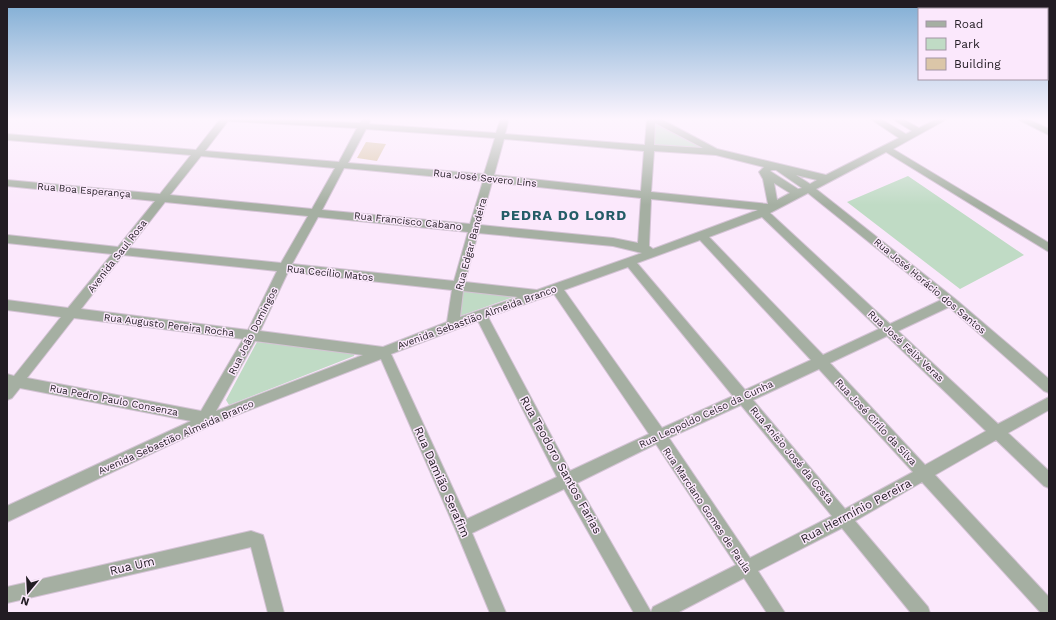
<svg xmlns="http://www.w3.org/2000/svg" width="1056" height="620" font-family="'Work Sans',sans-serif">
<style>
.green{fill:#c0dbc5}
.building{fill:#dbc6a8}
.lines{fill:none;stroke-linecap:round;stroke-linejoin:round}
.minor-casing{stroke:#d4c3d5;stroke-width:2}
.minor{fill:#a5afa2;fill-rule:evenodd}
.labels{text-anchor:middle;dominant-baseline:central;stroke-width:3;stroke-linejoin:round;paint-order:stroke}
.street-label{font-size:10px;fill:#221c23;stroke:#fbe8fc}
.near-street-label{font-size:12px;fill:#221c23;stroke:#fbe8fc}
.district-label{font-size:14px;font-weight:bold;letter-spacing:1px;fill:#245c67;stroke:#fbe8fc}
</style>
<rect width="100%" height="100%" fill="#fbe8fc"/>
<path class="green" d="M 654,121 L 707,149 L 654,146 Z
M 908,176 L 1024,255 L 960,289 L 847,202 Z
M 463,291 L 519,295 L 460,316 Z
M 257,342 L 355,353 L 354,356 L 229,405 L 226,400 Z"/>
<path class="building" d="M 366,142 L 386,144 L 377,161 L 357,158 Z"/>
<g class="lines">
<defs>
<path id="minor" d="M 221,118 L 269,118 L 360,123 L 363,118 L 371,118 L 369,124 L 496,133 L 501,118 L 509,118 L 505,134 L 645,145 L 647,118 L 659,118 L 717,149 L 826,175 L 899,138 L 869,118 L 879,118 L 906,134 L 912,131 L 891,118 L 901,118 L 919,128 L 939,118 L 949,118 L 893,149 L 1049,243 L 1049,252 L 886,152 L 816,189 L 954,298 L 1049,379 L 1049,393 L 1044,391 L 949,307 L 898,331 L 998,424 L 1049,397 L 1049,410 L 1008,433 L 1049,471 L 1049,488 L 1044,486 L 996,440 L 935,475 L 1049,597 L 1049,613 L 1041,613 L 922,482 L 855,521 L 928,607 L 930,613 L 911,613 L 842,528 L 758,571 L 785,613 L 767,613 L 744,578 L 677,613 L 634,613 L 564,489 L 472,533 L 506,613 L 490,613 L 457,533 L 381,359 L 216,423 L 7,522 L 7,506 L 191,421 L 20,388 L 12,398 L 7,400 L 7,374 L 14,376 L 61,317 L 7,310 L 7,300 L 68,308 L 112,254 L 7,243 L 7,235 L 118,247 L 155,201 L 7,186 L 7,180 L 160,194 L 191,155 L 7,140 L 7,134 L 196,150 ZM 228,121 L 357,128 L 339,162 L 205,151 ZM 655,123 L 703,148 L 654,145 ZM 366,129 L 495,138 L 484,174 L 348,163 ZM 504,139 L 644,151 L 641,191 L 494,175 ZM 654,151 L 716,155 L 764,167 L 759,172 L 763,179 L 768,204 L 651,192 ZM 201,156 L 335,168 L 312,209 L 170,195 ZM 344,168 L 483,181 L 470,224 L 322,210 ZM 772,170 L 776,170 L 802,188 L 798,189 L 770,171 ZM 796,175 L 817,180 L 810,184 ZM 492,182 L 641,198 L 638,243 L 613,238 L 480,225 ZM 774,183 L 790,193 L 777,200 ZM 808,193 L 941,300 L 890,324 L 770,213 ZM 651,199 L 758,210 L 653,249 L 649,246 ZM 165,202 L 308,216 L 281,263 L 129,248 ZM 318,217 L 468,232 L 454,281 L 292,264 ZM 762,217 L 879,329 L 823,355 L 709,237 ZM 478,233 L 613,246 L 642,253 L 537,290 L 465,282 ZM 700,240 L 811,360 L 745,390 L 637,263 ZM 123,255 L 277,271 L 248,330 L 81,309 ZM 628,267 L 733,396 L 662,428 L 564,290 ZM 288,272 L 452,290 L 447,322 L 383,347 L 260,331 ZM 463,291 L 518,297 L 460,317 ZM 554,294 L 649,434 L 570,471 L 488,317 ZM 74,318 L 243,339 L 201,411 L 27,378 ZM 478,321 L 557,477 L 467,519 L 391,354 ZM 887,336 L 986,431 L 925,465 L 830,363 ZM 255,341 L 363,355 L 216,411 ZM 819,369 L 913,472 L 845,509 L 753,400 ZM 741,405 L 832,516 L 750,558 L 669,438 ZM 656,444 L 736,565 L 653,607 L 651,612 L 577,483 Z
M 1015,118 L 1026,118 L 1049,129 L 1049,135 Z
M 251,531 L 263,535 L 265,541 L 284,613 L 268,613 L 251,547 L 7,603 L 7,587 Z"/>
</defs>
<use href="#minor" class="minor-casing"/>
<use href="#minor" class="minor"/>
</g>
<linearGradient id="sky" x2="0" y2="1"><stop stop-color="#7fadd4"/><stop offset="0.58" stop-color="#fdf5fe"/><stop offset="1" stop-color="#fdf5fe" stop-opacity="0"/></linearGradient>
<rect width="1056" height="205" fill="url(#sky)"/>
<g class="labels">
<g class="street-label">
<text transform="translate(485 178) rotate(6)">Rua José Severo Lins</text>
<text transform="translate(84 190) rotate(5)">Rua Boa Esperança</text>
<text transform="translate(408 221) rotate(6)">Rua Francisco Cabano</text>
<text transform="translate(471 244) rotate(-75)">Rua Edgar Bandeira</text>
<text transform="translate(117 256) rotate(-52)">Avenida Saul Rosa</text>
<text transform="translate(330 273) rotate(6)">Rua Cecílio Matos</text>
<text transform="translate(930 286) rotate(40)">Rua José Horácio dos Santos</text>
<text transform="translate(477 317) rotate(-20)">Avenida Sebastião Almeida Branco</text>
<text transform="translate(169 325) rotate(7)">Rua Augusto Pereira Rocha</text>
<text transform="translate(253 331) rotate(-63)">Rua João Domingos</text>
<text transform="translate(906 346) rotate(43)">Rua José Felix Veras</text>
<text transform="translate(114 400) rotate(11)">Rua Pedro Paulo Consenza</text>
<text transform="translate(706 414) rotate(-25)">Rua Leopoldo Celso da Cunha</text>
<text transform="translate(876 422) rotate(47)">Rua José Cirilo da Silva</text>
<text transform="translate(176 437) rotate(-24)">Avenida Sebastião Almeida Branco</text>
<text transform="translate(792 455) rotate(50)">Rua Anísio José da Costa</text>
<text transform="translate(707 510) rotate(56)">Rua Marciano Gomes de Paula</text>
</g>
<g class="near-street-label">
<text transform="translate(561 465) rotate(61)">Rua Teodoro Santos Farias</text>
<text transform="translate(442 482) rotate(66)">Rua Damião Serafim</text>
<text transform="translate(856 511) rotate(-28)">Rua Hermínio Pereira</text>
<text transform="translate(132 566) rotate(-13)">Rua Um</text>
</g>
<g class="district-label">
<text x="564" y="215">PEDRA DO LORD</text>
</g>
</g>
<rect width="1056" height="620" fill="none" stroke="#221c23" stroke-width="16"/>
<rect x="918" y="8" width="130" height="72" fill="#fbe8fc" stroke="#a496a5"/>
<rect x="926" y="21" width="20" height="6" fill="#a5afa2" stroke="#a496a5"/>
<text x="954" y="28" font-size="12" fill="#221c23">Road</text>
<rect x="926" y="38" width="20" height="12" fill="#c0dbc5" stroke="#a496a5"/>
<text x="954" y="48" font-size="12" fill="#221c23">Park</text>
<rect x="926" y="58" width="20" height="12" fill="#dbc6a8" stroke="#a496a5"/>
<text x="954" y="68" font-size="12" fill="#221c23">Building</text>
<g transform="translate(28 592) rotate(198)" stroke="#fbe8fc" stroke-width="3" paint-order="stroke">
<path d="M0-3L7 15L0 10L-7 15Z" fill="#221c23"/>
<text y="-6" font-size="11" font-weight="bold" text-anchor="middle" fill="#221c23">N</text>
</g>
</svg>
